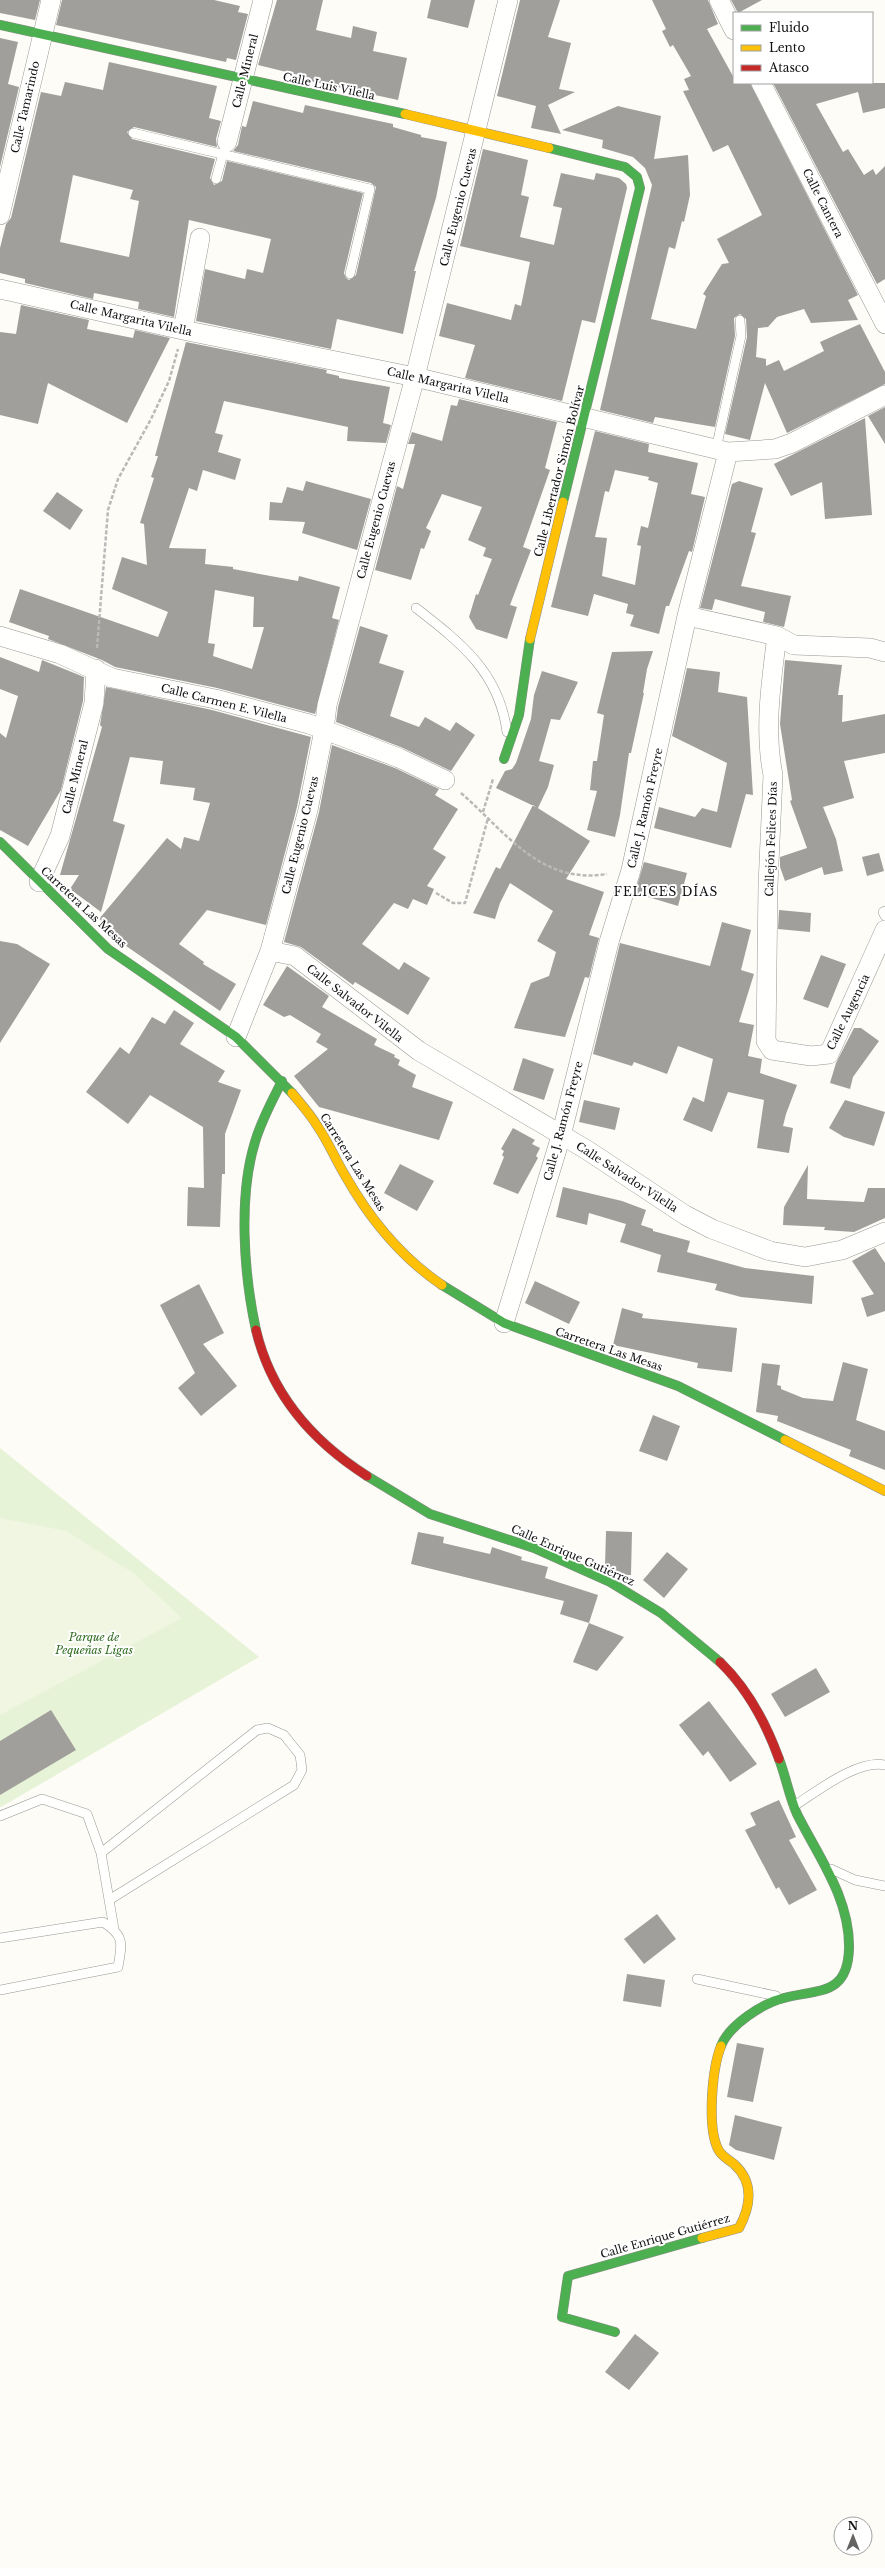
<svg xmlns="http://www.w3.org/2000/svg" width="885" height="2568" font-family="'Libre Baskerville',serif">
<style>
.green{fill:#e7f3d7}
.pitch{fill:#f0f6e1}
.building{fill:#a19f9c;fill-rule:evenodd}
.lines{fill:none;stroke-linecap:round;stroke-linejoin:round}
.lane-casing{stroke:#979795;stroke-width:10}
.street-casing{stroke:#979795;stroke-width:20}
.fast-casing{stroke:#8e8d8b;stroke-width:10}
.slow-casing{stroke:#8e8d8b;stroke-width:10}
.jam-casing{stroke:#8e8d8b;stroke-width:10}
.path{stroke:#b9b9b8;stroke-width:2.5;stroke-dasharray:4 2;stroke-linecap:butt}
.lane{stroke:#fffffe;stroke-width:9}
.street{stroke:#fffffe;stroke-width:19}
.fast{stroke:#4caf50;stroke-width:9}
.slow{stroke:#ffc107;stroke-width:9}
.jam{stroke:#c62828;stroke-width:9}
.labels{text-anchor:middle;dominant-baseline:central;stroke-width:4;stroke-linejoin:round;paint-order:stroke}
.street-label{font-size:11px;fill:#111;stroke:#fff}
.park-label{font-size:11px;font-style:italic;fill:#2f6b1f;stroke:#fff}
.neighbourhood-label{font-size:12px;letter-spacing:1px;fill:#111;stroke:#fff}
</style>
<rect width="100%" height="100%" fill="#fdfcf7"/>
<path class="green" d="M 0,1448 L 259,1657 L 1,1807 L 0,1807 Z"/>
<path class="pitch" d="M 0,1518 L 66,1531 L 135,1574 L 182,1618 L 0,1715 Z"/>
<path class="building" d="M 0,0 L 40,0 L 35,20 L 0,13 Z
M 62,0 L 214,0 L 240,6 L 238,12 L 248,14 L 236,60 L 227,58 L 226,62 L 56,25 Z
M 277,0 L 323,0 L 316,30 L 351,38 L 353,26 L 377,32 L 373,51 L 407,58 L 398,100 L 310,81 L 311,78 L 258,65 Z
M 431,0 L 475,0 L 468,28 L 427,18 Z
M 520,0 L 560,0 L 548,37 L 571,43 L 559,89 L 575,92 L 548,105 L 561,134 L 531,128 L 536,106 L 497,96 Z
M 652,0 L 708,0 L 718,24 L 707,29 L 734,78 L 734,83 L 750,83 L 858,295 L 848,300 L 858,320 L 811,323 L 804,309 L 777,317 L 768,327 L 758,328 L 756,357 L 766,359 L 766,366 L 779,360 L 784,371 L 824,351 L 820,342 L 860,324 L 885,372 L 885,384 L 787,433 L 765,383 L 750,440 L 725,434 L 747,337 L 746,319 L 740,314 L 734,318 L 735,336 L 715,427 L 655,417 L 653,423 L 600,410 L 652,185 L 645,168 L 633,157 L 602,148 L 603,140 L 562,130 L 618,106 L 626,108 L 661,116 L 654,159 L 688,155 L 690,195 L 684,222 L 682,221 L 675,249 L 669,247 L 651,319 L 696,329 L 706,296 L 703,294 L 722,264 L 729,263 L 717,239 L 762,215 L 728,145 L 713,152 L 683,91 L 689,90 L 684,79 L 691,76 L 673,45 L 670,47 L 662,31 L 666,29 Z
M 731,0 L 762,0 L 738,13 Z
M 0,38 L 18,42 L 8,84 L 19,87 L 0,167 Z
M 109,62 L 217,86 L 209,118 L 221,121 L 216,139 L 217,147 L 134,127 L 127,132 L 132,139 L 215,159 L 210,178 L 214,185 L 222,181 L 227,161 L 363,193 L 344,273 L 346,278 L 349,280 L 356,275 L 376,187 L 371,183 L 233,151 L 238,145 L 242,126 L 246,127 L 253,101 L 303,113 L 305,105 L 393,124 L 393,127 L 421,135 L 421,137 L 447,142 L 436,198 L 414,271 L 416,271 L 403,334 L 337,319 L 331,349 L 196,321 L 205,269 L 245,279 L 247,269 L 263,273 L 271,239 L 189,220 L 174,317 L 138,309 L 139,302 L 94,293 L 93,299 L 25,283 L 25,279 L 0,273 L 0,248 L 6,224 L 11,218 L 41,92 L 61,96 L 65,82 L 103,90 ZM 73,175 L 133,190 L 130,199 L 139,201 L 129,257 L 60,242 Z
M 773,83 L 885,83 L 885,108 L 863,113 L 858,92 L 816,104 L 843,152 L 848,149 L 864,175 L 873,169 L 876,175 L 885,166 L 885,279 L 877,284 Z
M 483,149 L 528,160 L 521,195 L 529,197 L 520,237 L 554,245 L 562,208 L 553,206 L 561,173 L 594,180 L 596,173 L 619,178 L 626,184 L 627,188 L 595,323 L 582,320 L 562,401 L 465,378 L 475,345 L 439,336 L 447,303 L 511,320 L 515,304 L 521,306 L 530,262 L 460,246 Z
M 21,305 L 89,320 L 87,329 L 133,338 L 135,330 L 170,338 L 127,423 L 48,383 L 38,424 L 0,415 L 0,332 L 16,334 Z
M 186,342 L 327,370 L 326,373 L 339,376 L 339,378 L 390,387 L 383,423 L 391,425 L 386,443 L 347,441 L 348,427 L 224,401 L 215,433 L 223,435 L 218,452 L 241,459 L 235,480 L 203,470 L 197,491 L 189,488 L 169,548 L 206,549 L 205,564 L 233,567 L 233,569 L 298,581 L 299,576 L 340,587 L 332,618 L 339,620 L 315,714 L 217,688 L 115,667 L 102,660 L 48,639 L 49,636 L 9,622 L 20,589 L 158,637 L 168,612 L 112,589 L 122,557 L 147,565 L 144,524 L 140,523 L 154,478 L 151,477 L 158,456 L 155,456 ZM 215,590 L 254,597 L 253,627 L 264,627 L 252,669 L 213,656 L 215,644 L 208,643 Z
M 459,399 L 557,422 L 545,468 L 550,470 L 523,547 L 531,550 L 510,605 L 517,607 L 507,639 L 476,629 L 469,617 L 476,594 L 478,595 L 492,559 L 483,556 L 486,548 L 468,540 L 482,507 L 442,494 L 426,528 L 431,531 L 424,549 L 421,548 L 411,580 L 375,570 L 397,486 L 403,489 L 415,444 L 408,444 L 412,432 L 442,441 L 451,405 L 457,406 Z
M 885,407 L 885,444 L 868,416 Z
M 865,418 L 872,515 L 825,519 L 822,482 L 791,496 L 774,464 Z
M 595,431 L 649,444 L 648,452 L 698,463 L 691,494 L 705,497 L 692,552 L 689,551 L 669,606 L 666,606 L 659,634 L 630,626 L 634,615 L 626,613 L 628,604 L 594,594 L 588,616 L 551,607 ZM 615,470 L 649,477 L 648,480 L 658,483 L 648,528 L 641,526 L 637,545 L 641,546 L 635,585 L 602,576 L 607,538 L 595,537 L 605,491 L 609,492 Z
M 306,481 L 371,499 L 357,550 L 302,533 L 305,522 L 269,520 L 270,502 L 282,503 L 287,487 L 303,491 Z
M 739,481 L 763,488 L 751,532 L 756,533 L 741,586 L 791,596 L 784,627 L 763,622 L 765,612 L 715,599 L 712,610 L 700,608 L 732,484 Z
M 57,492 L 83,510 L 70,530 L 43,511 Z
M 360,626 L 388,635 L 379,663 L 404,671 L 390,716 L 419,727 L 425,717 L 450,731 L 456,722 L 475,735 L 451,771 L 403,748 L 336,722 L 338,707 Z
M 653,651 L 647,669 L 643,693 L 644,693 L 631,753 L 629,753 L 620,815 L 615,837 L 587,830 L 597,791 L 590,790 L 593,761 L 597,761 L 604,715 L 597,713 L 612,652 Z
M 0,657 L 39,672 L 42,660 L 84,677 L 83,701 L 61,790 L 28,846 L 0,830 L 0,733 L 6,738 L 18,696 L 0,689 Z
M 785,660 L 842,665 L 838,695 L 843,695 L 842,722 L 885,714 L 885,753 L 844,761 L 854,798 L 823,807 L 836,839 L 843,871 L 824,875 L 822,867 L 785,881 L 780,867 L 780,857 L 807,848 L 790,801 L 792,800 L 780,724 Z
M 687,668 L 720,672 L 718,692 L 747,697 L 753,795 L 746,794 L 731,848 L 654,828 L 659,807 L 695,817 L 702,808 L 717,812 L 727,763 L 672,736 Z
M 542,671 L 578,682 L 560,720 L 551,719 L 539,761 L 554,765 L 548,787 L 538,808 L 496,788 L 505,771 L 512,769 L 516,763 L 531,719 L 534,695 Z
M 106,687 L 212,710 L 311,737 L 297,807 L 266,925 L 207,910 L 179,944 L 204,962 L 203,964 L 236,984 L 220,1011 L 116,939 L 111,934 L 114,931 L 99,919 L 167,838 L 181,849 L 184,837 L 199,841 L 210,803 L 193,800 L 195,788 L 160,784 L 163,761 L 130,757 L 113,821 L 125,825 L 101,912 L 70,889 L 79,875 L 60,875 L 102,727 L 100,725 Z
M 332,745 L 395,768 L 439,789 L 435,795 L 458,809 L 433,849 L 446,857 L 427,886 L 434,889 L 427,905 L 413,899 L 408,909 L 394,903 L 362,944 L 399,970 L 404,962 L 430,978 L 408,1015 L 355,982 L 353,985 L 301,947 L 284,942 L 319,812 Z
M 533,805 L 590,841 L 566,879 L 604,892 L 589,935 L 599,938 L 589,978 L 585,977 L 565,1037 L 514,1028 L 531,983 L 549,976 L 556,952 L 537,941 L 553,911 L 510,883 L 500,903 L 495,919 L 473,913 L 496,867 L 500,869 Z
M 879,853 L 884,871 L 867,876 L 862,857 Z
M 644,862 L 687,873 L 678,906 L 635,893 Z
M 779,910 L 811,913 L 810,932 L 778,929 Z
M 722,922 L 751,930 L 741,970 L 754,974 L 739,1022 L 754,1025 L 748,1056 L 762,1059 L 760,1073 L 797,1085 L 786,1114 L 783,1126 L 793,1128 L 789,1153 L 757,1148 L 764,1100 L 728,1092 L 712,1132 L 683,1120 L 693,1097 L 704,1102 L 713,1059 L 678,1046 L 667,1074 L 634,1062 L 632,1066 L 593,1054 L 620,943 L 710,966 Z
M 0,941 L 17,944 L 50,964 L 0,1043 Z
M 821,955 L 846,964 L 828,1008 L 803,999 Z
M 287,966 L 329,996 L 322,1007 L 377,1039 L 374,1045 L 395,1055 L 394,1057 L 400,1060 L 398,1065 L 416,1075 L 412,1087 L 453,1102 L 439,1140 L 319,1107 L 294,1076 L 328,1049 L 316,1042 L 321,1034 L 290,1015 L 284,1017 L 263,1005 Z
M 174,1010 L 194,1023 L 180,1044 L 225,1071 L 218,1082 L 241,1090 L 225,1134 L 225,1174 L 222,1174 L 220,1227 L 187,1226 L 188,1187 L 204,1188 L 203,1127 L 150,1095 L 128,1124 L 86,1092 L 120,1047 L 129,1054 L 152,1017 L 165,1024 Z
M 854,1028 L 861,1028 L 879,1041 L 853,1077 L 850,1089 L 830,1083 L 836,1063 Z
M 523,1058 L 554,1069 L 544,1100 L 513,1090 Z
M 584,1100 L 620,1108 L 615,1130 L 579,1122 Z
M 845,1100 L 885,1112 L 874,1146 L 844,1137 L 829,1128 Z
M 513,1128 L 535,1140 L 532,1144 L 540,1148 L 536,1156 L 538,1158 L 518,1194 L 493,1184 L 504,1157 L 502,1155 L 504,1151 L 501,1149 Z
M 400,1164 L 434,1181 L 417,1211 L 384,1193 Z
M 808,1165 L 807,1199 L 864,1202 L 868,1188 L 885,1188 L 885,1218 L 854,1232 L 824,1230 L 825,1227 L 783,1225 L 784,1207 Z
M 563,1187 L 622,1201 L 646,1210 L 641,1225 L 653,1229 L 653,1231 L 690,1241 L 687,1252 L 745,1268 L 814,1276 L 812,1304 L 741,1297 L 715,1290 L 717,1284 L 657,1272 L 661,1255 L 620,1242 L 626,1224 L 589,1213 L 587,1225 L 556,1217 Z
M 875,1248 L 885,1263 L 885,1311 L 867,1317 L 861,1298 L 874,1294 L 852,1261 Z
M 535,1281 L 580,1302 L 569,1324 L 525,1303 Z
M 199,1284 L 224,1333 L 203,1344 L 237,1386 L 201,1416 L 178,1388 L 195,1373 L 160,1305 Z
M 622,1308 L 643,1314 L 642,1318 L 737,1328 L 732,1372 L 697,1368 L 698,1363 L 613,1345 Z
M 843,1362 L 868,1369 L 856,1420 L 885,1431 L 885,1470 L 849,1456 L 851,1450 L 777,1421 L 778,1416 L 756,1412 L 762,1363 L 780,1365 L 777,1385 L 781,1386 L 781,1389 L 803,1398 L 833,1401 Z
M 653,1415 L 680,1426 L 667,1461 L 639,1451 Z
M 606,1531 L 632,1532 L 631,1575 L 623,1575 L 605,1566 Z
M 418,1532 L 444,1537 L 443,1543 L 490,1554 L 492,1547 L 522,1557 L 521,1560 L 548,1567 L 545,1578 L 598,1595 L 589,1623 L 560,1614 L 564,1601 L 411,1564 Z
M 667,1552 L 688,1569 L 664,1598 L 643,1580 Z
M 589,1623 L 624,1637 L 597,1671 L 573,1662 Z
M 816,1668 L 830,1692 L 785,1717 L 771,1694 Z
M 709,1701 L 757,1764 L 730,1782 L 708,1751 L 703,1756 L 679,1725 Z
M 51,1710 L 76,1750 L 0,1795 L 0,1741 Z
M 779,1800 L 796,1837 L 789,1840 L 817,1890 L 789,1905 L 779,1887 L 776,1889 L 745,1830 L 756,1825 L 750,1813 Z
M 657,1914 L 676,1939 L 644,1964 L 624,1939 Z
M 627,1974 L 665,1980 L 661,2007 L 623,2001 Z
M 737,2043 L 764,2048 L 753,2102 L 727,2097 Z
M 735,2115 L 782,2127 L 774,2160 L 736,2150 L 729,2145 Z
M 635,2334 L 659,2353 L 629,2390 L 605,2372 Z"/>
<g class="lines">
<defs>
<path id="lane" d="M 133,133 L 370,189 L 350,274
M 216,179 L 224,150
M 716,449 L 741,336 L 740,320
M 416,608 C 461,643 499,672 507,732
M 885,911 L 883,912 L 885,916
M 794,1806 C 816,1792 858,1759 885,1765
M 0,1816 L 42,1799 L 87,1814 L 101,1853 L 114,1929
M 101,1853 L 257,1730 L 268,1728 L 284,1735 L 300,1755 L 302,1770 L 294,1785 L 109,1900
M 831,1869 L 855,1880 L 885,1886
M 0,1938 L 103,1922 C 125,1936 122,1943 118,1967 L 0,1990
M 697,1979 L 776,1996"/>
<path id="street" d="M 719,0 L 734,30
M 761,83 L 885,324
M 227,142 L 263,0
M 0,215 L 51,0
M 0,289 L 183,330 L 415,377 L 728,452 L 775,449 L 792,443 L 885,395
M 183,330 L 200,238
M 687,616 L 777,636 L 794,645 L 870,648 L 885,652
M 0,636 L 60,654 L 112,678 L 215,699 L 309,724 L 399,758 L 445,780
M 777,636 C 771,681 764,731 773,775 L 768,885 L 766,1041 L 772,1050 L 811,1056 L 829,1054 L 885,930
M 39,882 L 60,836 L 94,703 L 96,669
M 270,951 L 295,956 L 419,1051 L 587,1150 L 685,1215 L 712,1229 L 770,1251 L 805,1257 L 842,1250 L 885,1232
M 236,1037 L 270,951 L 308,810 L 324,730 L 327,705 L 415,377 L 508,0
M 504,1323 L 561,1136 L 609,942 L 631,870 L 687,616 L 728,452"/>
<path id="fast" d="M 0,25 L 405,114
M 549,148 L 625,167 L 637,177 L 640,188 L 563,502
M 504,759 L 519,715 L 530,639
M 0,842 L 108,949 L 236,1037 L 292,1093
M 442,1285 L 504,1323 L 678,1386 L 785,1440
M 256,1330 C 244,1275 238,1197 255,1142 C 261,1121 272,1101 282,1081
M 367,1476 L 430,1514 L 534,1548 L 610,1582 L 661,1613 L 720,1662
M 721,2046 C 729,2025 763,2003 784,1998 C 818,1989 848,1996 849,1948 C 850,1898 818,1856 797,1814 C 789,1796 786,1777 779,1759
M 615,2332 L 562,2317 L 568,2276 L 702,2238"/>
<path id="slow" d="M 405,114 L 549,148
M 530,639 L 563,502
M 292,1093 C 301,1104 311,1115 318,1127 C 329,1143 336,1161 346,1177 C 370,1219 402,1258 442,1285
M 785,1440 L 885,1491
M 702,2238 L 739,2228 C 751,2206 754,2182 734,2164 C 728,2159 721,2156 718,2149 C 707,2127 712,2069 721,2046"/>
<path id="jam" d="M 256,1330 C 271,1394 312,1441 367,1476
M 720,1662 C 748,1689 766,1723 779,1759"/>
</defs>
<use href="#lane" class="lane-casing"/>
<use href="#street" class="street-casing"/>
<use href="#fast" class="fast-casing"/>
<use href="#slow" class="slow-casing"/>
<use href="#jam" class="jam-casing"/>
<path class="path" d="M 97,648 L 108,510 L 118,479 L 151,419 L 169,381 L 178,349
M 461,793 C 506,832 540,885 607,874
M 483,812 L 493,779
M 436,893 L 453,903 L 465,903 L 488,818"/>
<use href="#lane" class="lane"/>
<use href="#street" class="street"/>
<use href="#fast" class="fast"/>
<use href="#slow" class="slow"/>
<use href="#jam" class="jam"/>
</g>
<g class="labels">
<g class="street-label">
<text transform="translate(245 71) rotate(-76)">Calle Mineral</text>
<text transform="translate(329 86) rotate(12)">Calle Luis Vilella</text>
<text transform="translate(25 107) rotate(-77)">Calle Tamarindo</text>
<text transform="translate(823 203) rotate(63)">Calle Cantera</text>
<text transform="translate(458 207) rotate(-76)">Calle Eugenio Cuevas</text>
<text transform="translate(131 318) rotate(13)">Calle Margarita Vilella</text>
<text transform="translate(448 385) rotate(13)">Calle Margarita Vilella</text>
<text transform="translate(559 471) rotate(-76)">Calle Libertador Simón Bolívar</text>
<text transform="translate(376 520) rotate(-75)">Calle Eugenio Cuevas</text>
<text transform="translate(224 703) rotate(14)">Calle Carmen E. Vilella</text>
<text transform="translate(75 777) rotate(-76)">Calle Mineral</text>
<text transform="translate(645 808) rotate(-77)">Calle J. Ramón Freyre</text>
<text transform="translate(300 835) rotate(-76)">Calle Eugenio Cuevas</text>
<text transform="translate(771 839) rotate(-88)">Callejón Felices Días</text>
<text transform="translate(84 907) rotate(43)">Carretera Las Mesas</text>
<text transform="translate(355 1003) rotate(38)">Calle Salvador Vilella</text>
<text transform="translate(848 1012) rotate(-64)">Calle Augencia</text>
<text transform="translate(563 1121) rotate(-75)">Calle J. Ramón Freyre</text>
<text transform="translate(353 1162) rotate(58)">Carretera Las Mesas</text>
<text transform="translate(627 1177) rotate(33)">Calle Salvador Vilella</text>
<text transform="translate(609 1349) rotate(19)">Carretera Las Mesas</text>
<text transform="translate(573 1555) rotate(24)">Calle Enrique Gutiérrez</text>
<text transform="translate(665 2236) rotate(-16)">Calle Enrique Gutiérrez</text>
</g>
<g class="park-label">
<text x="94" y="1637">Parque de<tspan x="94" dy="13">Pequeñas Ligas</tspan></text>
</g>
<g class="neighbourhood-label">
<text x="666" y="891">FELICES DÍAS</text>
</g>
</g>
<rect x="733" y="12" width="140" height="72" fill="#ffffff" stroke="#a0a0a0"/>
<rect x="741" y="25" width="20" height="6" fill="#4caf50" stroke="#a0a0a0"/>
<text x="769" y="32" font-size="12" fill="#111111">Fluido</text>
<rect x="741" y="45" width="20" height="6" fill="#ffc107" stroke="#a0a0a0"/>
<text x="769" y="52" font-size="12" fill="#111111">Lento</text>
<rect x="741" y="65" width="20" height="6" fill="#c62828" stroke="#a0a0a0"/>
<text x="769" y="72" font-size="12" fill="#111111">Atasco</text>
<g transform="translate(853 2536)"><circle r="19" fill="#ffffff" stroke="#a0a0a0"/>
<path d="M0-3L7 15L0 10L-7 15Z" fill="#646362"/>
<text y="-6" font-size="11" font-weight="bold" text-anchor="middle" fill="#111111">N</text>
</g>
</svg>
